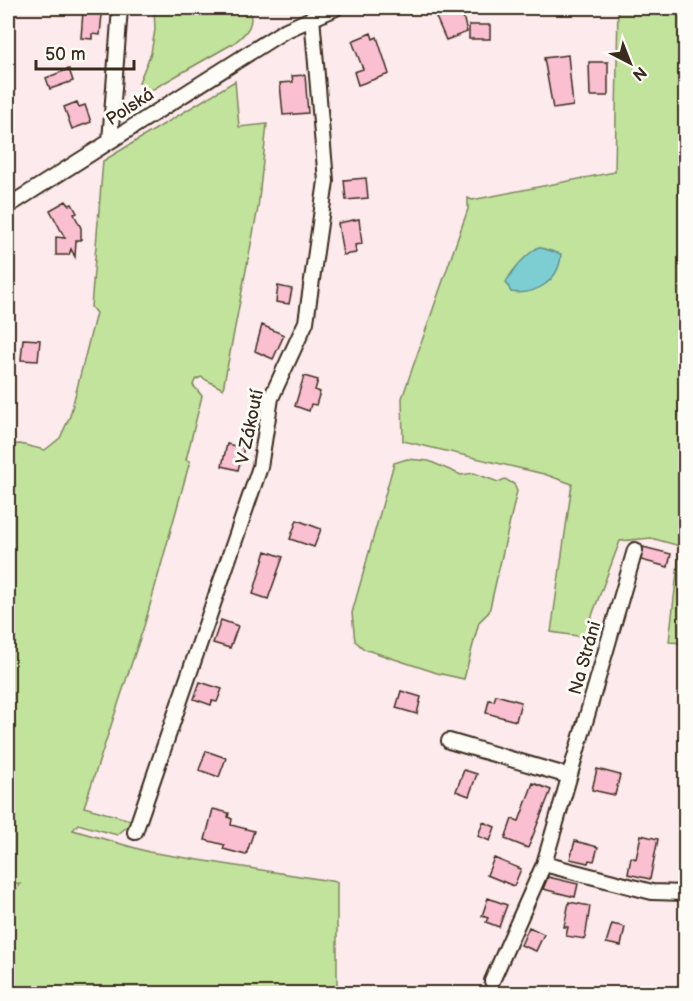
<svg xmlns="http://www.w3.org/2000/svg" width="693" height="1001" font-family="'Balsamiq Sans',sans-serif">
<style>
.green{fill:#c2e39c;stroke:#7e865d;stroke-width:1.5}
.water{fill:#7dced3;stroke:#638c8b;stroke-width:1.5}
.building{fill:#fac0d2;stroke:#3b2a1e;stroke-width:1.5}
.lines{fill:none;stroke-linecap:round;stroke-linejoin:round}
.minor-casing{stroke:#3b2a1e;stroke-width:18}
.minor{stroke:#fdfcf7;stroke-width:14}
.labels{text-anchor:middle;dominant-baseline:central;stroke-width:6;stroke-linejoin:round;paint-order:stroke}
.street-label{font-size:18px;fill:#3b2a1e;stroke:#fdfcf7}
</style>
<rect width="100%" height="100%" fill="#fceaec"/>
<filter id="ink" filterUnits="userSpaceOnUse"><feTurbulence type="fractalNoise" baseFrequency=".0167" numOctaves="2"/><feDisplacementMap in="SourceGraphic" scale="12" xChannelSelector="R" yChannelSelector="G"/><feConvolveMatrix kernelMatrix="1 2 1 2 8 2 1 2 1" color-interpolation-filters="sRGB"/></filter>
<g filter="url(#ink)">
<path class="green" d="M 154,8 L 248,8 C 256,23 247,33 234,43 L 148,92 L 139,82 L 151,53 L 155,30 Z
M 618,8 L 685,8 L 686,176 L 678,192 L 686,203 L 685,643 L 669,642 L 680,546 L 651,538 L 620,541 L 584,637 L 551,632 L 572,484 L 544,474 L 403,441 L 402,398 L 468,209 L 468,198 L 472,200 L 615,172 Z
M 235,81 L 239,127 L 267,124 L 258,208 L 223,389 L 201,377 L 195,380 L 193,385 L 202,396 L 186,460 L 190,461 L 145,623 L 84,807 L 134,821 L 117,835 L 78,824 L 73,830 L 149,852 L 337,882 L 337,993 L 8,993 L 8,899 L 20,884 L 8,885 L 8,445 L 20,444 L 45,450 L 60,438 L 70,416 L 96,313 L 91,307 L 103,161 Z
M 407,459 L 429,461 L 461,475 L 474,473 L 498,482 L 505,479 L 514,484 L 517,491 L 489,612 L 479,622 L 464,679 L 437,673 L 364,649 L 355,641 L 352,613 L 394,463 Z"/>
<path class="water" d="M 538,247 L 561,254 C 560,280 536,296 511,292 L 506,282 C 514,267 524,257 538,247 Z"/>
<path class="building" d="M 432,8 L 461,8 L 467,32 L 446,40 Z
M 83,12 L 102,14 L 100,35 L 92,34 L 92,39 L 81,38 Z
M 469,25 L 490,25 L 490,39 L 469,39 Z
M 371,33 L 373,39 L 377,37 L 389,74 L 358,85 L 354,72 L 363,69 L 352,41 Z
M 568,55 L 573,106 L 553,109 L 544,58 Z
M 589,62 L 608,62 L 608,96 L 590,96 Z
M 69,69 L 73,81 L 50,89 L 46,78 Z
M 305,75 L 308,113 L 283,115 L 280,83 L 293,82 L 292,76 Z
M 77,102 L 79,107 L 85,105 L 91,122 L 72,129 L 64,107 Z
M 366,178 L 368,198 L 346,200 L 344,180 Z
M 66,201 L 69,205 L 72,204 L 77,213 L 74,214 L 81,228 L 81,240 L 76,240 L 75,257 L 71,249 L 69,255 L 56,255 L 56,237 L 65,238 L 50,210 Z
M 359,219 L 362,244 L 355,245 L 356,253 L 343,255 L 338,223 Z
M 278,286 L 292,289 L 289,304 L 276,302 Z
M 262,325 L 284,335 L 273,359 L 255,351 Z
M 23,339 L 40,340 L 38,361 L 21,360 Z
M 304,376 L 318,380 L 315,390 L 320,392 L 316,405 L 311,404 L 309,411 L 295,406 Z
M 227,444 L 244,448 L 238,470 L 222,466 Z
M 297,520 L 321,529 L 314,547 L 290,539 Z
M 643,547 L 671,554 L 668,567 L 641,560 Z
M 266,551 L 283,557 L 268,599 L 253,594 Z
M 221,620 L 238,626 L 230,648 L 213,643 Z
M 200,682 L 222,689 L 217,702 L 212,701 L 211,705 L 194,699 Z
M 401,691 L 421,697 L 417,714 L 396,708 Z
M 496,695 L 521,702 L 516,721 L 486,713 L 489,700 L 494,701 Z
M 206,751 L 226,758 L 219,777 L 199,770 Z
M 597,769 L 620,775 L 615,795 L 592,790 Z
M 464,770 L 477,774 L 469,796 L 456,791 Z
M 533,783 L 551,790 L 528,848 L 505,839 L 512,819 L 519,821 Z
M 213,809 L 229,813 L 228,817 L 232,819 L 231,825 L 254,831 L 246,855 L 223,849 L 225,845 L 205,840 Z
M 483,822 L 495,827 L 490,841 L 478,836 Z
M 641,835 L 658,839 L 650,879 L 628,874 L 631,857 L 636,859 Z
M 575,841 L 598,847 L 594,861 L 589,860 L 588,863 L 570,859 Z
M 494,858 L 521,869 L 514,886 L 487,875 Z
M 548,877 L 578,884 L 575,897 L 543,889 Z
M 488,898 L 507,905 L 499,927 L 486,922 L 488,918 L 482,916 Z
M 569,902 L 590,906 L 585,939 L 566,936 L 568,927 L 564,927 Z
M 612,924 L 625,927 L 621,946 L 606,943 Z
M 529,927 L 544,934 L 536,951 L 521,945 Z"/>
<g class="lines">
<defs>
<path id="minor" d="M 110,141 L 120,8
M 8,206 L 284,31 L 336,8
M 449,741 L 569,776
M 135,832 L 260,467 L 271,398 L 306,322 L 326,181 L 312,17
M 544,864 L 652,892 L 686,893
M 492,981 L 544,864 L 635,550"/>
</defs>
<use href="#minor" class="minor-casing"/>
<use href="#minor" class="minor"/>
</g>
</g>
<g class="labels">
<g class="street-label">
<text transform="translate(130 107) rotate(-33)">Polská</text>
<text transform="translate(250 427) rotate(-78)">V Zákoutí</text>
<text transform="translate(585 658) rotate(-74)">Na Stráni</text>
</g>
</g>
<rect width="693" height="1001" fill="none" stroke="#fdfcf7" stroke-width="30"/>
<rect x="15" y="15" width="663" height="971" fill="none" stroke="#3b2a1e" stroke-width="2" filter="url(#ink)"/>
<g transform="translate(630 63) rotate(138)" stroke="#fdfcf7" stroke-width="4.5" paint-order="stroke">
<path d="M0-4.5L10 22L0 15L-10 22Z" fill="#3b2a1e"/>
<text y="-9" font-size="16" font-weight="bold" text-anchor="middle" fill="#3b2a1e">N</text>
</g>
<path d="M36 60v9h98v-9" fill="none" stroke="#3b2a1e" stroke-width="3"/>
<text x="45" y="60" font-size="18" fill="#3b2a1e" stroke="#fdfcf7" stroke-width="4.5" paint-order="stroke">50 m</text>
</svg>
